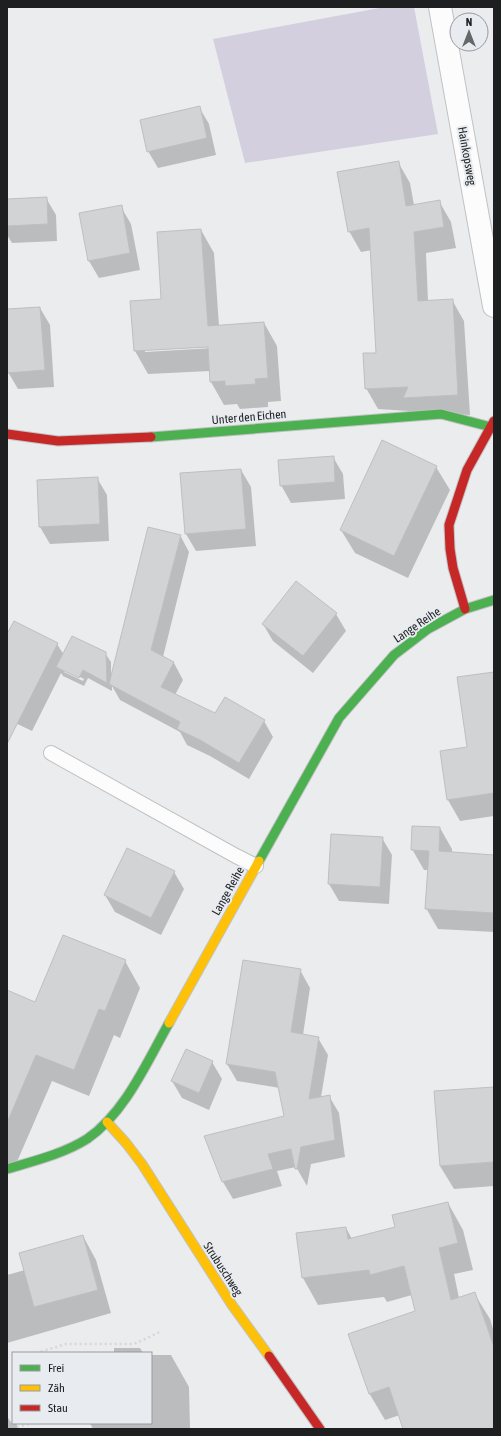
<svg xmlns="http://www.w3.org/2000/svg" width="501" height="1436" font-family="'Asap Condensed',sans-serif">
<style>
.green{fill:#d4cfde}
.shadow{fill:#0003;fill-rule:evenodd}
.building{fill:#d1d3d4;stroke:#bdbfc0}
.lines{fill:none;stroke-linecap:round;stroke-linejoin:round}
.lane-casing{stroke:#c1c2c4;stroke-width:16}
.street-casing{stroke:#c1c2c4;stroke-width:24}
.fast-casing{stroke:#c1c2c4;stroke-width:11}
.slow-casing{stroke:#c1c2c4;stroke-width:11}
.jam-casing{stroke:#c1c2c4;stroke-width:11}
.path{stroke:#d6d7d7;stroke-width:2.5;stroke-dasharray:2 3;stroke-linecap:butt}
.lane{stroke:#fcfcfc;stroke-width:14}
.street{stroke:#fcfcfc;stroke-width:22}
.fast{stroke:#4caf50;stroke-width:9}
.slow{stroke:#ffc107;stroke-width:9}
.jam{stroke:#c62828;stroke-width:9}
.labels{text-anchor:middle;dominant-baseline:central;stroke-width:4;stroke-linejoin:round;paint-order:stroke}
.street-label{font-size:12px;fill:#1d1f20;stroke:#e8ecf0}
</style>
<rect width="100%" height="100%" fill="#eaecee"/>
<path class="green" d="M 385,7 L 414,7 L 438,134 L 245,163 L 213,39 Z"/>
<path class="shadow" d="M 199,107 L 209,124 L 216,155 L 158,168 L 148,151 Z
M 398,162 L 410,183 L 414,205 L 439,201 L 451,222 L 456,248 L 426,253 L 428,301 L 452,300 L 464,321 L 470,415 L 378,409 L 366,388 L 377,354 L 372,250 L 361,252 L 349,231 Z
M 46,198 L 56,215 L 57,241 L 12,243 L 7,235 L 7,200 Z
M 121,207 L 131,224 L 140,270 L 99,278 L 89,261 L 80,214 Z
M 201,230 L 214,253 L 219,326 L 264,323 L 277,346 L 281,401 L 268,402 L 268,407 L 240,409 L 237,404 L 224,405 L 211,382 L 210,371 L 148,374 L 135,351 L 132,302 L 162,300 ZM 213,346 L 213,348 L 145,352 L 145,350 Z
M 40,308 L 50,325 L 54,387 L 18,389 L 8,372 L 7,310 Z
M 333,457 L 343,474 L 345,499 L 291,503 L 281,485 Z
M 436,467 L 450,490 L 408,578 L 355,553 L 341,530 Z
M 241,470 L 251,487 L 256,546 L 196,551 L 186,534 Z
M 97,478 L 107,495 L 109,541 L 50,544 L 40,527 Z
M 180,535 L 189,552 L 163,657 L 174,663 L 183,680 L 175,695 L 216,715 L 264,721 L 273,737 L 249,779 L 210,756 L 187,745 L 180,732 L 120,700 L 112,686 L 112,691 L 88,678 L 84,686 L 63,676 L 61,673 L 32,731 L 7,719 L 7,636 L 57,644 L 64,655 L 105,653 L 111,662 L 111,677 ZM 64,669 L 84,679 L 83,681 L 64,672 Z
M 336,614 L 346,631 L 313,673 L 273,641 L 263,624 Z
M 494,673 L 494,816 L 460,821 L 448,800 L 441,752 L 468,748 Z
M 440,828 L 452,849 L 452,853 L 494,856 L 494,932 L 438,929 L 426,908 L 428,870 L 424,870 L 412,849 Z
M 382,838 L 392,855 L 389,904 L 339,901 L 329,884 Z
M 174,872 L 184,889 L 161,935 L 115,912 L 105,895 Z
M 125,961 L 140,988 L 120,1038 L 114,1035 L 89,1096 L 52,1081 L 13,1171 L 7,1169 L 7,991 L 35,1004 Z
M 300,970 L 310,988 L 303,1035 L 318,1038 L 328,1055 L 321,1097 L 329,1096 L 339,1113 L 345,1157 L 311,1164 L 307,1186 L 296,1167 L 277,1171 L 282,1186 L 233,1199 L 223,1182 L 206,1136 L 286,1117 L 280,1088 L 237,1081 L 227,1064 Z
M 212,1062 L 222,1079 L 209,1110 L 182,1098 L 172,1081 Z
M 494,1090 L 494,1186 L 454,1189 L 440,1166 Z
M 448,1203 L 463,1230 L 473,1270 L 454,1274 L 459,1298 L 474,1293 L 490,1319 L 494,1332 L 494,1429 L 404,1429 L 400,1415 L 385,1420 L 369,1393 L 416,1312 L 412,1295 L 387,1302 L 384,1297 L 318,1305 L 303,1278 L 297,1234 L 346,1228 L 352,1239 L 396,1227 Z
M 83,1236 L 96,1260 L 111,1313 L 7,1343 L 7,1275 L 25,1270 Z
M 114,1348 L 140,1348 L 143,1353 L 114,1353 Z
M 151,1355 L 171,1355 L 189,1387 L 190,1429 L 93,1429 L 90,1423 L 151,1423 Z
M 7,1416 L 12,1424 L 16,1423 L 19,1429 L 7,1429 Z"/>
<path class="building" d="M 200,106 L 207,138 L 147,152 L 140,120 Z
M 399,161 L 406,206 L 440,200 L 444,227 L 414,232 L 418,301 L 453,299 L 458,395 L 403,398 L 408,387 L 365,389 L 363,353 L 376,353 L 369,228 L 348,232 L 337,172 Z
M 47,197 L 48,224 L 7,226 L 7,199 Z
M 122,205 L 130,253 L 88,261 L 79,213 Z
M 201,229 L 208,326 L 264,322 L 268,378 L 255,379 L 256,384 L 225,386 L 225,381 L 210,382 L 208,347 L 134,351 L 130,301 L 161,299 L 157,232 Z
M 40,307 L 45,370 L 7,373 L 7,309 Z
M 382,440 L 437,466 L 394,556 L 340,530 Z
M 334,456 L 335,482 L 280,486 L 278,460 Z
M 241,469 L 246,529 L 185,534 L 180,473 Z
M 98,477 L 100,524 L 39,527 L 37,480 Z
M 148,527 L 181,535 L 151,650 L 174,662 L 161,687 L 215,713 L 225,697 L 265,720 L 239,763 L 200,740 L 177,729 L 180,722 L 109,684 Z
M 296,581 L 337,613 L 303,656 L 262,624 Z
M 14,621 L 58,643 L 7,744 L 7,634 Z
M 72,636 L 106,652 L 107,683 L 83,670 L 79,678 L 56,667 Z
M 494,672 L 494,793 L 447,800 L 440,751 L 467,747 L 457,677 Z
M 412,826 L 440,827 L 439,851 L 494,855 L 494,913 L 425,909 L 429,851 L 411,850 Z
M 331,834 L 383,837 L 380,887 L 328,884 Z
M 127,848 L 175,871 L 151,918 L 104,895 Z
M 63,935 L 126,960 L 105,1011 L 99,1009 L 74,1070 L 36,1055 L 7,1123 L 7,990 L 35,1002 Z
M 243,960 L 301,969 L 291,1032 L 319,1037 L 309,1099 L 330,1095 L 335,1140 L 301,1147 L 297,1169 L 295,1169 L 291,1149 L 268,1154 L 273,1169 L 222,1182 L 204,1136 L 284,1116 L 275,1072 L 226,1064 Z
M 186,1049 L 213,1061 L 199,1093 L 171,1081 Z
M 494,1087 L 494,1162 L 440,1166 L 434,1091 Z
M 448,1202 L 458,1243 L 439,1248 L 451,1300 L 475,1292 L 494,1347 L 494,1429 L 403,1429 L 389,1387 L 369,1394 L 348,1334 L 415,1311 L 404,1266 L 370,1275 L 369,1270 L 302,1278 L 296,1233 L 346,1227 L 348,1239 L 395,1227 L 392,1215 Z
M 83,1235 L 98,1290 L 34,1307 L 19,1253 Z"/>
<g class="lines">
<defs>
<path id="lane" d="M 51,753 L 236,856 L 256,866"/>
<path id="street" d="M 440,7 L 494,306"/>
<path id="fast" d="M 151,437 L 441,414 L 491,427
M 259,861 L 339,718 L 394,655 L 428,629 L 465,609 L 494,600
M 7,1169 C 34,1161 63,1154 87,1139 C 125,1113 147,1062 169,1023"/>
<path id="slow" d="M 169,1023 L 259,861
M 107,1122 L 126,1143 L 142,1164 L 232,1305 L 269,1356"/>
<path id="jam" d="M 7,434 L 58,441 L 151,437
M 465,609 L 453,568 L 450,549 L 449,525 L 467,470 L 494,421
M 269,1356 L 320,1429"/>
</defs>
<use href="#lane" class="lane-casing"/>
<use href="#street" class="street-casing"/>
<use href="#fast" class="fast-casing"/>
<use href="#slow" class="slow-casing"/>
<use href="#jam" class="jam-casing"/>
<path class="path" d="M 36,1353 L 66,1344 L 134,1344 L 160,1332
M 17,1427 L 33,1423"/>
<use href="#lane" class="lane"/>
<use href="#street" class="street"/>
<use href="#fast" class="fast"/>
<use href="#slow" class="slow"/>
<use href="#jam" class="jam"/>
</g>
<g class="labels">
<g class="street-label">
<text transform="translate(467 156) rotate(80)">Hainkopsweg</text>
<text transform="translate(249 417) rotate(-5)">Unter den Eichen</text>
<text transform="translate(417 625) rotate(-34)">Lange Reihe</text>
<text transform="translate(228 891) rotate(-61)">Lange Reihe</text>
<text transform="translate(223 1269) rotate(57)">Strubuschweg</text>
</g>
</g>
<rect width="501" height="1436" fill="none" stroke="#1d1f20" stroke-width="16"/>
<rect x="12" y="1352" width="140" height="72" fill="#e8ecf0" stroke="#979a9d"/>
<rect x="20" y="1365" width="20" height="6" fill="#4caf50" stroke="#979a9d"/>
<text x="48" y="1372" font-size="12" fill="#1d1f20">Frei</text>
<rect x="20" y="1385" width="20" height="6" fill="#ffc107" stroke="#979a9d"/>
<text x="48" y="1392" font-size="12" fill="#1d1f20">Zäh</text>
<rect x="20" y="1405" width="20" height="6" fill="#c62828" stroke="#979a9d"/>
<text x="48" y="1412" font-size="12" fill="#1d1f20">Stau</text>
<g transform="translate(469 32)"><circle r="19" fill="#e8ecf0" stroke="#979a9d"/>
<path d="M0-3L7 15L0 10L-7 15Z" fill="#656768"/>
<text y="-6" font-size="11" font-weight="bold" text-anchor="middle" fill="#1d1f20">N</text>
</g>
</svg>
